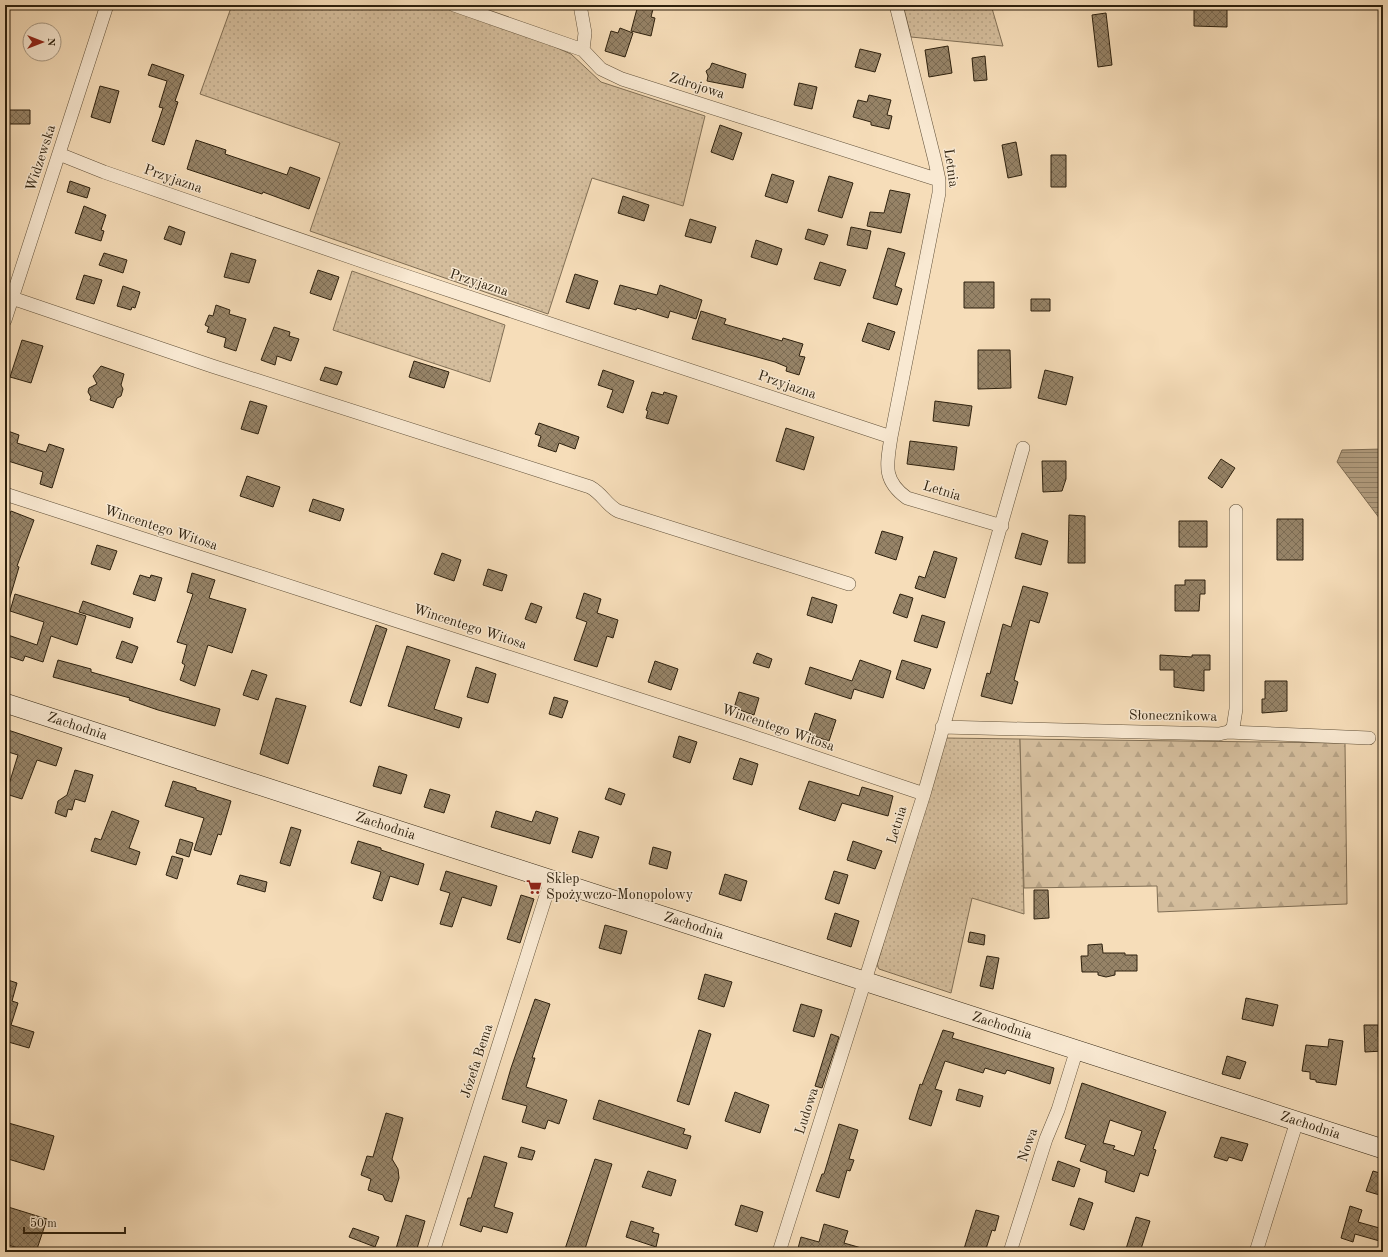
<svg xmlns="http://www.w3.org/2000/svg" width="1388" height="1257" font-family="'Old Standard TT',serif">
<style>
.grass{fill:url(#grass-dots);stroke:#816f55}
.forest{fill:url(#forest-firs);stroke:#816f55}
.water{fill:url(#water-rules);stroke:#7d6b52}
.building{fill:url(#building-cross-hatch);stroke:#2e210e;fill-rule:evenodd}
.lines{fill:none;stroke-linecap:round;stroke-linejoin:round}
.street-casing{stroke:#605039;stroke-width:14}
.secondary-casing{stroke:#2e210e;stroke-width:20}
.street{stroke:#f9e9d2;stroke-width:13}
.secondary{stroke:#f9e9d2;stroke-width:19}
.labels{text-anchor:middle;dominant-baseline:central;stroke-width:3;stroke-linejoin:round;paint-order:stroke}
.street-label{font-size:14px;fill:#2e210e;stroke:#f9e9d2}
.poi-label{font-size:14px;fill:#2e210e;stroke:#f9e9d2;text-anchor:start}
</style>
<defs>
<pattern id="grass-dots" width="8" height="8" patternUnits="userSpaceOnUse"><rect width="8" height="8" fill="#d4bd9c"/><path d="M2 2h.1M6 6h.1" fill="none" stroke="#b6a285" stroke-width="1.8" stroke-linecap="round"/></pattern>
<pattern id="forest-firs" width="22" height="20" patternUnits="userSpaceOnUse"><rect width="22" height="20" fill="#d4bd9c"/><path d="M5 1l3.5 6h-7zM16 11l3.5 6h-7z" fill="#b6a285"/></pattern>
<pattern id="water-rules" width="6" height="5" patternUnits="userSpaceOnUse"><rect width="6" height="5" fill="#b29d7f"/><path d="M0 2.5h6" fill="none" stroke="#918066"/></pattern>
<pattern id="building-cross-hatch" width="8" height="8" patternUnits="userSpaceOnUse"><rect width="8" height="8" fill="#968367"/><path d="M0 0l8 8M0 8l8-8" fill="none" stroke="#7b6b53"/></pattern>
</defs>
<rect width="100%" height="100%" fill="#f6ddb9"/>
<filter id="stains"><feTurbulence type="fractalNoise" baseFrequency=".005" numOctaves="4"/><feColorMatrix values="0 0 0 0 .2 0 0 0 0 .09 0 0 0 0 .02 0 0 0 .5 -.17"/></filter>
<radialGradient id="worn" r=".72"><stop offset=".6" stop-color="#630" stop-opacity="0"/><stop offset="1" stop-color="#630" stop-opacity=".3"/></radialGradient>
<path class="grass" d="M 232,5 L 440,5 L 523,33 L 571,54 L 601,82 L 705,116 L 683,206 L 592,178 L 548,314 L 310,231 L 340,143 L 200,94 Z
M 903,5 L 991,5 L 1003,46 L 911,37 Z
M 352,271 L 505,325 L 490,382 L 333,330 Z
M 945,738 L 1020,739 L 1024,914 L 972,898 L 951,993 L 879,969 L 877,965 L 883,945 L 882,935 Z"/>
<path class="forest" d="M 1020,739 L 1345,743 L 1347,904 L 1158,912 L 1157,886 L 1024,888 Z"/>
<path class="water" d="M 1383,449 L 1383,523 L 1337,462 L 1342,450 Z"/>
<path class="building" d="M 638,5 L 654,5 L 651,17 L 655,18 L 651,36 L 631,31 Z
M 1194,5 L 1227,5 L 1227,27 L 1194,26 Z
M 1106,13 L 1112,65 L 1098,67 L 1092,15 Z
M 620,28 L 633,33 L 625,57 L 605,51 L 611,31 L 618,33 Z
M 948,46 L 952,73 L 929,77 L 925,50 Z
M 860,49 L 881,54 L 875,72 L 855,67 Z
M 985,56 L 987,80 L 974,81 L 972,58 Z
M 712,63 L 746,74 L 743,88 L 707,81 L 708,76 L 706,71 L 710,68 Z
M 152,64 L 184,75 L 175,101 L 178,102 L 164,145 L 152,141 L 163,108 L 159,107 L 167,81 L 148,75 Z
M 799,83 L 817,87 L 812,109 L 794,105 Z
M 100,86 L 119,91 L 110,123 L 91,117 Z
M 869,95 L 891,100 L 887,115 L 892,116 L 889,129 L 871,125 L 871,122 L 853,117 L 858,100 L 867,102 Z
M 7,110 L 30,110 L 30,124 L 7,124 Z
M 720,125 L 742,133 L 733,160 L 711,152 Z
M 196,140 L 226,150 L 225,154 L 287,175 L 290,167 L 320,178 L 309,209 L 263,192 L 262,194 L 187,169 Z
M 1016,142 L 1022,175 L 1008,178 L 1002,145 Z
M 1051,155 L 1066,155 L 1066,187 L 1051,187 Z
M 772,174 L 794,181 L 787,203 L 765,196 Z
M 829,176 L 853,183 L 842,218 L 818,211 Z
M 70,181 L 90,188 L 87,198 L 67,192 Z
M 890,190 L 910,194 L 901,233 L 867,226 L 870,212 L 884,213 Z
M 623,196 L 649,205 L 644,221 L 618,213 Z
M 84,206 L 106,215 L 101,230 L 104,231 L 101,241 L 75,233 Z
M 690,219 L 716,227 L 711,243 L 685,236 Z
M 169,226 L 185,232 L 181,245 L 164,239 Z
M 851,227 L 871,231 L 867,249 L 847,245 Z
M 808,229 L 828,235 L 824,245 L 805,239 Z
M 756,240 L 782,249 L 777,265 L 751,257 Z
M 888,248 L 905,253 L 895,286 L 902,289 L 897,305 L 873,298 Z
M 104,253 L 127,260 L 123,273 L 99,265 Z
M 231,253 L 256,260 L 249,283 L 224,277 Z
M 820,262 L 846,270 L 840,286 L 814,279 Z
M 318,270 L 339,277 L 331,300 L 310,293 Z
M 575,274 L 598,281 L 589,309 L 566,302 Z
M 84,275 L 102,280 L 94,304 L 76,299 Z
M 964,282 L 994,282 L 994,308 L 964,308 Z
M 620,285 L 657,295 L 660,285 L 702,300 L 696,319 L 670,311 L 668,318 L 637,308 L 636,310 L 614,304 Z
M 123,286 L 140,292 L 135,308 L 132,307 L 131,310 L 117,306 Z
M 1031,299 L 1050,299 L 1050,311 L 1031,311 Z
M 216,305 L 230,310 L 229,314 L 246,319 L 236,351 L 224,347 L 226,338 L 207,332 L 209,327 L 205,325 L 209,315 L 213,316 Z
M 701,311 L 726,319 L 724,324 L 782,341 L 783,338 L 803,344 L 799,356 L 805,357 L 799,375 L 786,371 L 787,367 L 775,362 L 692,339 Z
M 868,323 L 895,332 L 889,350 L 862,341 Z
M 274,327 L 290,332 L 289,336 L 299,339 L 291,361 L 277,356 L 275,365 L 261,360 Z
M 22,340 L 43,346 L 31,383 L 10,377 Z
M 978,350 L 1010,350 L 1011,388 L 978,389 Z
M 414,361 L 449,372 L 444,388 L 409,377 Z
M 101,366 L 124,374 L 121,385 L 123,389 L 121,396 L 117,398 L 113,408 L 90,400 L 91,397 L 88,392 L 89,388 L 97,384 L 93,376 Z
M 325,367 L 342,372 L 337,385 L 320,380 Z
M 603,370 L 634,381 L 623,413 L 607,407 L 613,390 L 598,385 Z
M 1045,370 L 1073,377 L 1066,405 L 1038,398 Z
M 652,392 L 663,395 L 664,392 L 677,396 L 668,424 L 646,418 L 648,411 L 646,410 Z
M 250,401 L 267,406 L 258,434 L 241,429 Z
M 935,401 L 972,406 L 969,426 L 933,421 Z
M 539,423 L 579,437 L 575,449 L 559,443 L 556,452 L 538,446 L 541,436 L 535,434 Z
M 786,428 L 814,437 L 804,470 L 776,461 Z
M 5,430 L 19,435 L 17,443 L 46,452 L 49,444 L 64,449 L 52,488 L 40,484 L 43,472 L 5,460 Z
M 910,441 L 957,447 L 954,470 L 907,464 Z
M 1221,459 L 1235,468 L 1222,488 L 1208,478 Z
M 1042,461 L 1066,461 L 1066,479 L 1062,491 L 1043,492 Z
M 247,476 L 280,487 L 273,507 L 240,496 Z
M 313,499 L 344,509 L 340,521 L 309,511 Z
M 11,511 L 34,520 L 17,566 L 19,567 L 8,604 L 5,604 L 5,563 L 10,545 L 5,543 L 5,528 Z
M 1069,515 L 1085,516 L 1085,563 L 1068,563 Z
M 1277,519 L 1303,519 L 1303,560 L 1277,560 Z
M 1179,521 L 1207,521 L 1207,547 L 1179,547 Z
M 882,531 L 903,537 L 896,560 L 875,553 Z
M 1022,533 L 1048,541 L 1041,565 L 1015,558 Z
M 97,545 L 117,551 L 110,570 L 91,564 Z
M 934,551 L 957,558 L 945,598 L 915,588 L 919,576 L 925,578 Z
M 442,553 L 461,560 L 454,581 L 434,574 Z
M 488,569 L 507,575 L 502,591 L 483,585 Z
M 192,573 L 215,580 L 209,598 L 246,609 L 232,653 L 208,645 L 195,686 L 180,680 L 185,665 L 182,663 L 187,645 L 177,642 L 193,594 L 187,592 Z
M 140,575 L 150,578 L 151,575 L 162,578 L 155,601 L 133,594 Z
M 1185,580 L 1205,580 L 1205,594 L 1200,594 L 1199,611 L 1175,611 L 1175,585 L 1185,585 Z
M 1023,586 L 1048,593 L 1039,623 L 1030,620 L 1014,680 L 1018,682 L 1012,704 L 981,696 L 987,673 L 990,674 L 1003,624 L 1011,627 Z
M 584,593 L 601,599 L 597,613 L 618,620 L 613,638 L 607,636 L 597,667 L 574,660 L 587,622 L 576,618 Z
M 15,594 L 86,616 L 77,645 L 51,636 L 43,662 L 25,656 L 23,661 L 5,655 L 5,634 L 37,645 L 44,622 L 10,611 Z
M 900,594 L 913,598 L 907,618 L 893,613 Z
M 812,597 L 837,605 L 832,623 L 807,615 Z
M 83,601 L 133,618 L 130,628 L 79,612 Z
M 531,603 L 542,607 L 536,623 L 525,619 Z
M 922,615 L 945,622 L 937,648 L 914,641 Z
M 376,625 L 387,629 L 361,706 L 350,702 Z
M 122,641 L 138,647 L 132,663 L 116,658 Z
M 407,646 L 450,660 L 434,709 L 462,718 L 459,728 L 388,706 Z
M 757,653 L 772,659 L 769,668 L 753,663 Z
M 1160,655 L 1192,657 L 1192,655 L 1210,655 L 1210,670 L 1204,670 L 1204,691 L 1174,687 L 1174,670 L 1160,670 Z
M 58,660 L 91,669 L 91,672 L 220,709 L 215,726 L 158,710 L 129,700 L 130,698 L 53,677 Z
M 860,660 L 891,671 L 883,698 L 854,689 L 851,699 L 805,684 L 810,667 L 852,681 Z
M 902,660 L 931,669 L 924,689 L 896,679 Z
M 655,661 L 678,669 L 671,690 L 648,682 Z
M 476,667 L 496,674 L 488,703 L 467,697 Z
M 252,670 L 267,675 L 258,700 L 243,695 Z
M 1265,681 L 1287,681 L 1287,711 L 1262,713 L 1262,699 L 1265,699 Z
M 739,692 L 759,698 L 754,715 L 734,708 Z
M 554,697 L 568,701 L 562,718 L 549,714 Z
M 276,698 L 306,706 L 288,764 L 260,754 Z
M 815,713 L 836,720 L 829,741 L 808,734 Z
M 5,729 L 62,748 L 56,766 L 37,760 L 22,799 L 6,794 L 18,755 L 5,751 Z
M 679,736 L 697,742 L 690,763 L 673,757 Z
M 740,758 L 758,764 L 752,785 L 733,779 Z
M 379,766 L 407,775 L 401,794 L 373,786 Z
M 75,770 L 93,775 L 85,802 L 75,799 L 72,810 L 68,809 L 66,817 L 55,813 L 58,801 L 67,795 Z
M 173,781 L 196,788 L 196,790 L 231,801 L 221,835 L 218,834 L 211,855 L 194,850 L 204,818 L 165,806 Z
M 809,781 L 859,796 L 862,787 L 893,796 L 888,816 L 842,803 L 835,821 L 799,809 Z
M 609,788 L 625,794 L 621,805 L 605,799 Z
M 430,789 L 450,795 L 444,813 L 424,807 Z
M 112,811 L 139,821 L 129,848 L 140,852 L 136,865 L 91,851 L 95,838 L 101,840 Z
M 496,811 L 532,822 L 536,811 L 558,818 L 550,844 L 491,827 Z
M 291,827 L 301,830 L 290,866 L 280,863 Z
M 579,831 L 599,837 L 592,858 L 572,852 Z
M 180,839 L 193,843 L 189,857 L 176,853 Z
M 358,841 L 381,848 L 381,850 L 424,864 L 418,885 L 390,876 L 382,901 L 373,898 L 381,872 L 351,863 Z
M 853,841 L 882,851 L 875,869 L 847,860 Z
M 653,847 L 671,852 L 667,869 L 649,864 Z
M 172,856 L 183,859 L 177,879 L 166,875 Z
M 446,871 L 497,886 L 491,906 L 462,897 L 452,927 L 440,924 L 450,893 L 440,890 Z
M 834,871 L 848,875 L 839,904 L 825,899 Z
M 725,874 L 747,881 L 741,901 L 719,894 Z
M 240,875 L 267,882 L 265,892 L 237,884 Z
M 1034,890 L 1048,890 L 1049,918 L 1034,919 Z
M 521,895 L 534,899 L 520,943 L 507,939 Z
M 835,913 L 859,921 L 851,947 L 827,939 Z
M 605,925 L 627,931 L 621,954 L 599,948 Z
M 970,932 L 985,935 L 984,945 L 968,942 Z
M 1102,944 L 1103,953 L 1125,953 L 1125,955 L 1137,955 L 1137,971 L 1115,971 L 1115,975 L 1106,977 L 1098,975 L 1098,972 L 1082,972 L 1081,956 L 1088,956 L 1088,945 Z
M 987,956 L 999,958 L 993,989 L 980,986 Z
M 705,974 L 732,982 L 724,1007 L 698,999 Z
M 5,979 L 17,983 L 12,1001 L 18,1003 L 11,1025 L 34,1032 L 29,1048 L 5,1041 Z
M 1246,998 L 1278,1005 L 1273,1026 L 1242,1019 Z
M 535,999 L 550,1004 L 532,1058 L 535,1058 L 526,1087 L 567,1100 L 559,1124 L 548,1120 L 545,1129 L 522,1122 L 527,1106 L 502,1099 L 511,1068 Z
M 801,1004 L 822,1010 L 814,1037 L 793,1031 Z
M 1364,1025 L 1378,1025 L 1378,1037 L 1383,1037 L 1383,1051 L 1365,1052 Z
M 699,1030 L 711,1034 L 689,1105 L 677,1101 Z
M 943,1030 L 954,1033 L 952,1038 L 1054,1068 L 1050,1084 L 1007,1070 L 1005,1074 L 985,1068 L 983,1073 L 945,1061 L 935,1089 L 942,1091 L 931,1126 L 909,1119 L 920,1084 L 922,1085 Z
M 831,1034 L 839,1037 L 822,1088 L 815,1086 Z
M 1329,1039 L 1343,1041 L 1336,1085 L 1316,1082 L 1316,1080 L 1310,1079 L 1310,1072 L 1302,1071 L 1306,1045 L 1328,1047 Z
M 1227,1056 L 1246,1062 L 1240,1079 L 1222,1074 Z
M 1082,1083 L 1166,1112 L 1153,1149 L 1156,1150 L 1148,1176 L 1140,1173 L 1134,1192 L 1105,1182 L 1107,1171 L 1080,1161 L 1086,1145 L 1065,1138 ZM 1110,1120 L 1142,1131 L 1134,1156 L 1113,1149 L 1115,1146 L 1103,1143 Z
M 959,1089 L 983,1096 L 980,1107 L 956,1100 Z
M 735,1092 L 769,1105 L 760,1133 L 725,1121 Z
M 599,1100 L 685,1129 L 683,1134 L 691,1136 L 687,1149 L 593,1119 Z
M 386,1113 L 403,1118 L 392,1159 L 398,1169 L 399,1178 L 392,1202 L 385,1200 L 383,1195 L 368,1190 L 371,1179 L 361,1175 L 367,1156 L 373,1157 Z
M 5,1122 L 54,1136 L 44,1170 L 5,1158 Z
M 839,1124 L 858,1130 L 849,1159 L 854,1160 L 850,1171 L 847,1170 L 839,1198 L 816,1191 L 822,1174 L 824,1174 Z
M 1221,1137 L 1248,1144 L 1242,1161 L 1229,1157 L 1227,1161 L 1214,1157 Z
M 521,1147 L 535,1151 L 532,1160 L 518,1157 Z
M 484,1156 L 507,1163 L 494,1207 L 513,1213 L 507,1233 L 483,1226 L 481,1232 L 460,1225 L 468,1198 L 471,1198 Z
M 595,1159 L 612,1164 L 584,1252 L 564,1252 Z
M 1058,1161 L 1080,1169 L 1074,1187 L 1052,1180 Z
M 648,1171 L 676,1180 L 671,1196 L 642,1187 Z
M 1373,1171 L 1383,1174 L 1383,1196 L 1366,1191 Z
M 1079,1198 L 1093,1203 L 1084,1230 L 1070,1225 Z
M 741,1205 L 763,1212 L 757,1232 L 735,1225 Z
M 5,1206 L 47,1219 L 36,1252 L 31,1252 L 5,1244 Z
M 1350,1206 L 1362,1210 L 1358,1222 L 1383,1229 L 1383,1242 L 1355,1234 L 1353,1242 L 1341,1238 Z
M 976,1210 L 999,1216 L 995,1231 L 992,1230 L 985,1252 L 963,1252 Z
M 406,1215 L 425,1221 L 416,1252 L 395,1252 Z
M 1136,1217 L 1150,1221 L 1140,1252 L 1125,1252 Z
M 631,1221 L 654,1228 L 652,1232 L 659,1234 L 656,1247 L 626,1237 Z
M 824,1224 L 848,1231 L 844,1243 L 865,1249 L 865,1252 L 797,1252 L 801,1237 L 819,1242 Z
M 353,1228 L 379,1237 L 375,1247 L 349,1237 Z"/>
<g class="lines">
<defs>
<path id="street" d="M 454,5 L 583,50 L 601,69 L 622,79 L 939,180
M 580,5 L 585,33 L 583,50
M 896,5 L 935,161 L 939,180 L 939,193 L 891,437 C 887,464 882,480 907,498 L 1002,526
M 59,154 L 104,172 L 385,269 L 891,437
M 12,298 L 212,366 L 590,487 C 603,494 606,505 618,511 L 849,584
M 5,320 L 107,5
M 5,494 L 740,732 L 924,794
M 942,727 L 1219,734 L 1228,732 L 1233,728 L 1236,709 L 1236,511
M 1228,732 L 1369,738
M 433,1252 L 551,880
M 779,1252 L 924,794 L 1023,448
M 1010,1252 L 1046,1139 L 1058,1110 L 1077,1049
M 1256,1252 L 1297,1121"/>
<g id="secondary">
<path id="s1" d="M 5,703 L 1383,1149"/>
</g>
</defs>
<use href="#street" class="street-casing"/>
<use href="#secondary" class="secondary-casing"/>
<use href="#street" class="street"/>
<use href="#secondary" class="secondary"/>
</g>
<defs>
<symbol id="supermarket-bare" viewBox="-9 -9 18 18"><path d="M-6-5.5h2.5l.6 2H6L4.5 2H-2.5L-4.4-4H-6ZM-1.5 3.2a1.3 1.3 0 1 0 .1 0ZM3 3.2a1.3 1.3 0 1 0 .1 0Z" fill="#8f2418" stroke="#f9e9d2" stroke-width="2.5" paint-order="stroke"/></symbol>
</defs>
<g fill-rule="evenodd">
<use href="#supermarket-bare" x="523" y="876" width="22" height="22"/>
</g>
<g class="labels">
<g class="street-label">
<text transform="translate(697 86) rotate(18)">Zdrojowa</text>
<text transform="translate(41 158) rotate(-72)">Widzewska</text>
<text transform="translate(951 168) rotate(82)">Letnia</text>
<text transform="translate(173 179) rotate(19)">Przyjazna</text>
<text transform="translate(479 283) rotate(18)">Przyjazna</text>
<text transform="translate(787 385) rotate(19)">Przyjazna</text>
<text transform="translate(942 491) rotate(17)">Letnia</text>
<text transform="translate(161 528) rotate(18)">Wincentego Witosa</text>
<text transform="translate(470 627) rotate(18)">Wincentego Witosa</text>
<text transform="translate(1173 716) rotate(1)">Słonecznikowa</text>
<text stroke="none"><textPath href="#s1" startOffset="76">Zachodnia</textPath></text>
<text transform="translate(778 728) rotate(19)">Wincentego Witosa</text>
<text transform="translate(897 825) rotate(-73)">Letnia</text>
<text stroke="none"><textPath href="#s1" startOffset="400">Zachodnia</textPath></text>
<text stroke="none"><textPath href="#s1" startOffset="724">Zachodnia</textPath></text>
<text stroke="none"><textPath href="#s1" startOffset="1048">Zachodnia</textPath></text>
<text transform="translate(477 1061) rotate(-72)">Józefa Bema</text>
<text transform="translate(807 1111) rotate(-72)">Ludowa</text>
<text stroke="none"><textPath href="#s1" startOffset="1372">Zachodnia</textPath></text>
<text transform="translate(1028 1145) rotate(-71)">Nowa</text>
</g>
<g class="poi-label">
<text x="546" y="879">Sklep<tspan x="546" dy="16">Spożywczo-Monopolowy</tspan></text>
</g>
</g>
<rect width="1388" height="1257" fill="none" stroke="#f6ddb9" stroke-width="20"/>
<rect x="6" y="6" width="1376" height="1245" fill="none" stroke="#2e210e" stroke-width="2"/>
<rect x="10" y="10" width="1368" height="1237" fill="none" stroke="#2e210e"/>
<g transform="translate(42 42) rotate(90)"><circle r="19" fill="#f9e9d2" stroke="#a89984"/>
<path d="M0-3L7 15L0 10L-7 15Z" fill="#8f2418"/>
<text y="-6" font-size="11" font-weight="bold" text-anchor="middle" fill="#2e210e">N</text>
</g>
<path d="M24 1227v6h101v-6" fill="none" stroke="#2e210e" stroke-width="2"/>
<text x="30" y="1227" font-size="12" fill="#2e210e" stroke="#f9e9d2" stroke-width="3" paint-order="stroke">50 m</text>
<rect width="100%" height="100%" filter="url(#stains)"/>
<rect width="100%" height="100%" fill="url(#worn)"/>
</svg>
